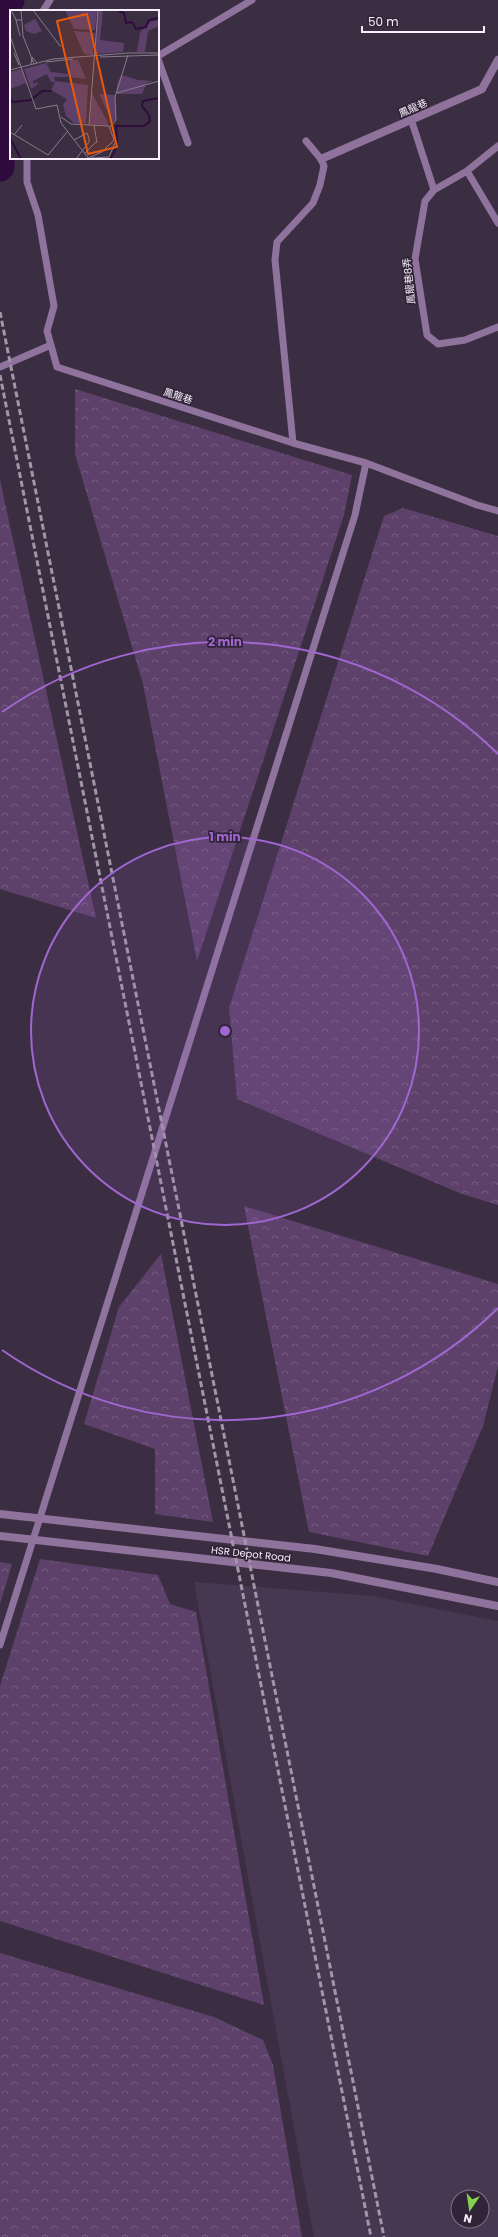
<svg xmlns="http://www.w3.org/2000/svg" width="498" height="2237" font-family="Poppins,'Noto Sans TC',sans-serif">
<style>
.built{fill:#483750;fill-rule:evenodd}
.forest{fill:url(#forest-crowns)}
.lines{fill:none;stroke-linecap:round;stroke-linejoin:round}
.river{stroke:#2f0b3e;stroke-width:29}
.service{stroke:#8f739d;stroke-width:7}
.minor{stroke:#8f739d;stroke-width:8}
.tertiary{stroke:#8f739d;stroke-width:8}
.rail{stroke:#a297a7;stroke-width:3;stroke-dasharray:6 3;stroke-linecap:butt}
.ring{fill:none;stroke:#a066d1;stroke-width:2}
.labels{text-anchor:middle;dominant-baseline:central;stroke-width:3.5;stroke-linejoin:round;paint-order:stroke}
.street-label{font-size:10px;fill:#f8effc;stroke:#312438}
.inset-river{fill:none;stroke:#2f0b3e;stroke-width:2}
.inset-road{fill:none;stroke:#877b8c;stroke-width:1}
.view{fill:#e8590c;fill-opacity:0.15;stroke:#e8590c;stroke-width:2}
.inset-edge{fill:none;stroke:#f8effc;stroke-width:2}
.centre{fill:#a066d1;stroke:#312438;stroke-width:2}
.ring-label{font-size:12px;text-anchor:middle;font-weight:bold;fill:#a066d1;stroke:#312438;stroke-width:3.5;stroke-linejoin:round;paint-order:stroke}
</style>
<defs>
<pattern id="forest-crowns" width="20" height="18" patternUnits="userSpaceOnUse"><rect width="20" height="18" fill="#5d416a"/><path d="M2 6a3 3 0 1 1 6 0M12 15a3 3 0 1 1 6 0" fill="none" stroke="#755d80"/></pattern>
</defs>
<rect width="100%" height="100%" fill="#3c2e42"/>
<path class="built" d="M 194,1582 L 373,1596 L 498,1621 L 498,2237 L 314,2237 ZM 458,2197 L 482,2197 L 482,2221 L 458,2221 Z"/>
<path class="forest" d="M 75,389 L 352,475 L 344,515 L 197,961 L 143,684 L 75,454 Z
M 0,479 L 3,494 L 96,918 L 0,889 Z
M 403,508 L 498,536 L 498,1205 L 462,1194 L 237,1099 L 229,1008 L 384,516 Z
M 244,1206 L 498,1284 L 498,1366 L 483,1426 L 428,1556 L 309,1532 Z
M 161,1254 L 213,1522 L 155,1514 L 155,1449 L 84,1424 L 119,1307 Z
M 40,1559 L 158,1575 L 170,1604 L 196,1612 L 264,2005 L 0,1921 L 0,1686 Z
M 0,1562 L 12,1564 L 0,1604 Z
M 0,1953 L 214,2017 L 263,2040 L 273,2065 L 302,2237 L 0,2237 Z"/>
<g class="lines">
<path class="river" d="M 0,167 L 5,7 L 10,0"/>
<path class="service" d="M 43,11 L 50,0
M 158,56 L 252,0
M 158,59 L 188,143
M 411,119 L 434,190
M 498,146 L 467,171 L 434,190 L 425,201 L 415,259 L 427,335 L 438,344 L 465,340 L 498,327
M 27,158 L 27,182 L 38,215 L 54,306 L 47,331 L 57,367 L 293,443 L 366,463 L 477,505 L 498,511
M 467,171 L 498,223
M 0,367 L 51,345
M 293,443 L 275,260 L 277,242 L 313,203 L 320,185 L 324,166 L 321,159 L 306,141
M 0,1645 L 355,515 L 366,463"/>
<path class="minor" d="M 321,159 L 482,89 L 498,60"/>
<path class="tertiary" d="M 0,1514 L 315,1549 L 437,1569 L 498,1582
M 0,1536 L 331,1573 L 498,1606"/>
<path class="rail" d="M 0,312 L 384,2237
M 0,375 L 371,2237"/>
</g>
<circle cx="225" cy="1031" r="194" fill="#a066d1" fill-opacity=".12"/>
<g class="ring">
<circle cx="225" cy="1031" r="194"/>
<path d="M498 1308A389 389 0 0 1 2 1350M2 712A389 389 0 0 1 498 754"/>
</g>
<g class="labels">
<g class="street-label">
<text transform="translate(413 108) rotate(-24)">鳳龍巷</text>
<text transform="translate(409 281) rotate(-96)">鳳龍巷8弄</text>
<text transform="translate(178 396) rotate(18)">鳳龍巷</text>
<text transform="translate(251 1554) rotate(6)">HSR Depot Road</text>
</g>
</g>
<g transform="translate(10 10)">
<rect width="149" height="149" fill="#3c2e42"/>
<path d="M 55,0 L 87,0 L 85,20 L 64,19 ZM 88,0 L 93,0 L 90,30 L 114,33 L 113,42 L 85,44 ZM 149,10 L 149,16 L 138,21 L 135,42 L 127,42 L 130,22 L 140,12 ZM 64,21 L 85,23 L 83,45 L 74,44 ZM 60,50 L 68,50 L 76,69 L 59,67 ZM 36,53 L 41,62 L 58,64 L 58,67 L 44,67 L 45,71 L 78,75 L 76,113 L 64,113 L 56,106 L 53,95 L 57,89 L 41,80 L 45,72 L 41,72 L 37,64 L 23,71 L 23,74 L 28,72 L 27,75 L 21,79 L 14,59 ZM 12,59 L 16,73 L 0,79 L 0,62 ZM 82,83 L 97,111 L 98,115 L 80,114 ZM 89,84 L 105,85 L 106,106 L 103,113 Z" fill="#5d416a"/>
<path d="M 111,65 L 128,70 L 143,71 L 137,73 L 132,84 L 107,84 L 107,75 Z" fill="#5d416a"/>
<path d="M 25,9 L 32,21 L 24,24 L 16,21 L 14,15 Z" fill="#5d416a"/>
<path class="inset-river" d="M 106,0 L 114,3 L 116,13 L 122,12 L 126,19 L 136,17 L 139,10 L 149,8M 0,89 L 3,92 L 21,90 L 32,81 L 42,81M 0,128 L 11,149M 100,149 L 107,137 L 106,116 L 134,116 L 140,111 L 139,105 L 132,96 L 133,91 L 149,88"/>
<path class="inset-road" d="M 1,0 L 6,10 L 11,10M 11,0 L 13,26 L 24,54M 23,0 L 51,37M 6,10 L 10,26M 0,26 L 26,99 L 47,95 L 51,113 L 79,149M 4,43 L 9,55M 90,47 L 149,45M 36,52 L 63,49M 21,54 L 22,47 L 27,53M 0,60 L 43,49 L 118,43 L 149,43M 107,83 L 149,71M 51,107 L 61,114 L 99,116 L 104,130 L 92,142 L 78,148M 79,115 L 88,0M 84,115 L 87,133M 100,117 L 106,110 L 105,87 L 118,45M 0,122 L 38,145 L 57,122M 4,125 L 12,115M 64,130 L 77,123 L 79,128 L 79,132 L 66,149M 75,143 L 86,132M 81,148 L 99,147 L 105,133"/>
<path class="view" d="M 77,4 L 107,137 L 78,144 L 47,11 Z"/>
<rect width="149" height="149" class="inset-edge"/>
</g>
<circle cx="225" cy="1031" r="6" class="centre"/>
<g class="ring-label">
<text x="225" y="646">2 min</text>
<text x="225" y="841">1 min</text>
</g>
<g transform="translate(470 2209) rotate(193)"><circle r="19" fill="#312438" stroke="#817586"/>
<path d="M0-3L7 15L0 10L-7 15Z" fill="#85cf4d"/>
<text y="-6" font-size="11" font-weight="bold" text-anchor="middle" fill="#f8effc">N</text>
</g>
<path d="M362 26v6h122v-6" fill="none" stroke="#f8effc" stroke-width="2"/>
<text x="368" y="26" font-size="12" fill="#f8effc" stroke="#312438" stroke-width="3" paint-order="stroke">50 m</text>
</svg>
